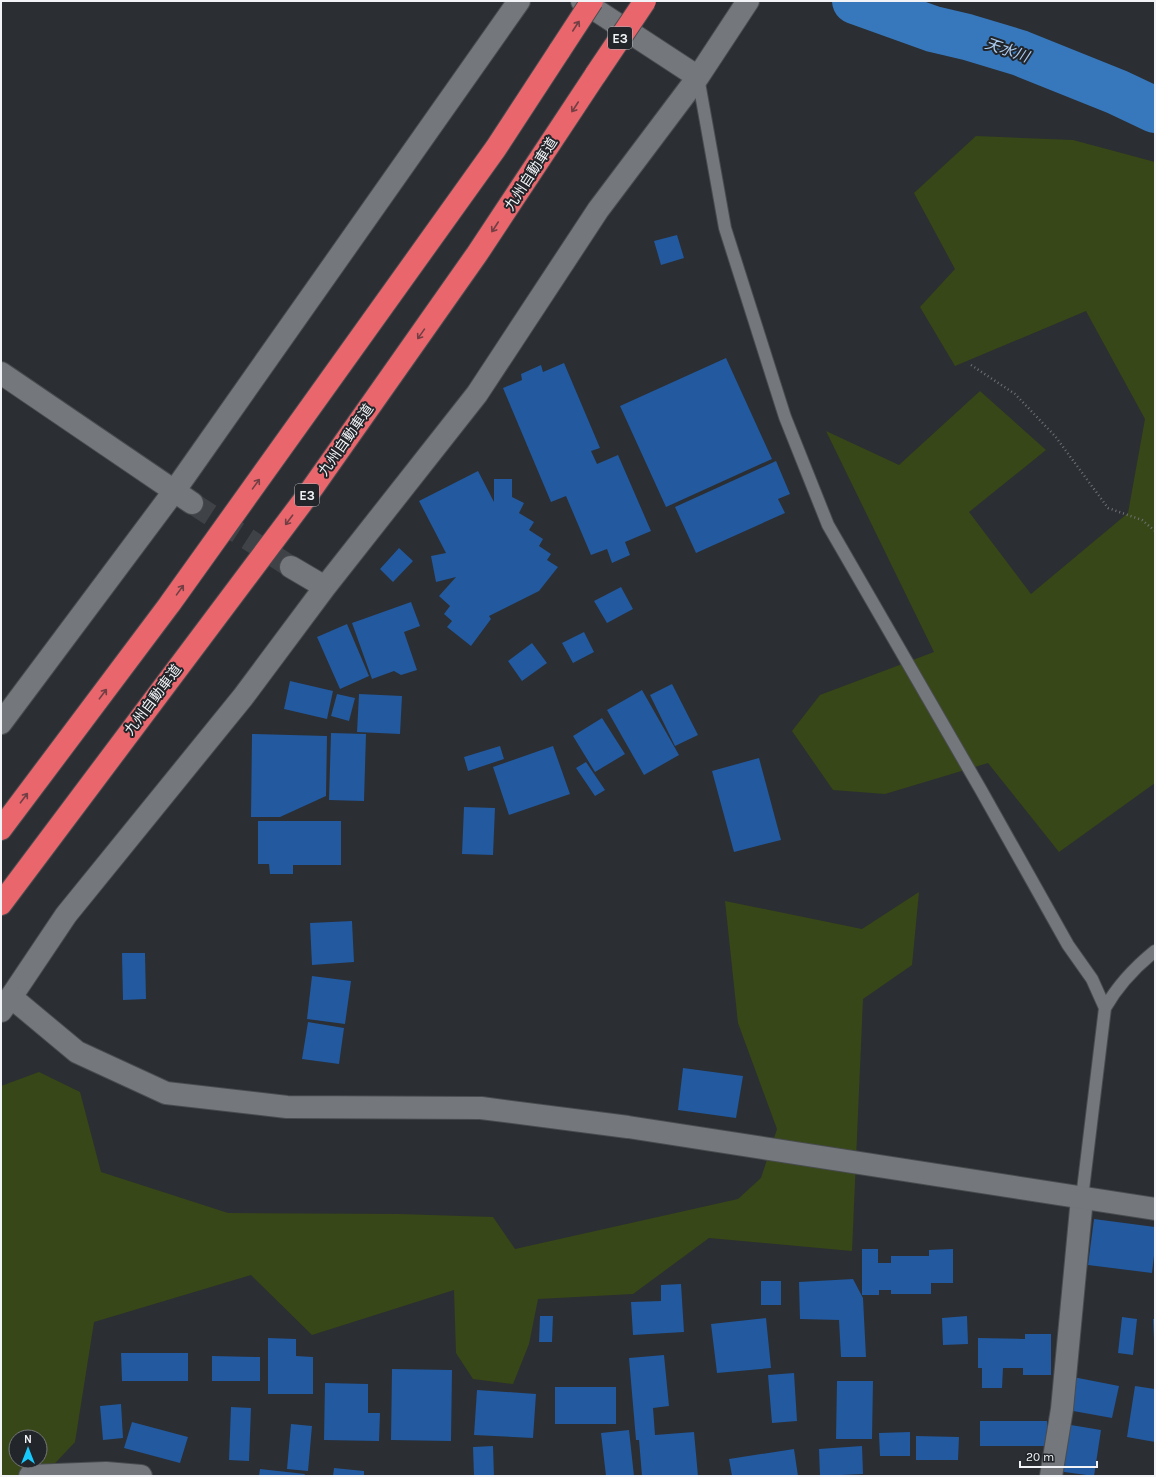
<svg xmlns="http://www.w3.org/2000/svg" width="1156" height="1477" font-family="Karla,'Noto Sans JP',sans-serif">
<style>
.green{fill:#374717;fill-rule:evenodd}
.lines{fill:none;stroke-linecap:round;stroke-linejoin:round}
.river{stroke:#3778bd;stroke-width:46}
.building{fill:#22599f}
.street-tunnel{stroke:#3f4246;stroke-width:22;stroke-dasharray:22 11;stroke-linecap:butt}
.lane-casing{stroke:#494c4f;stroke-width:14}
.street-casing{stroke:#494c4f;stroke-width:24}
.secondary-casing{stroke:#494c4f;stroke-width:24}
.highway-casing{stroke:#494c4f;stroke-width:24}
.path{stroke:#6f7276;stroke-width:2.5;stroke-dasharray:1 3;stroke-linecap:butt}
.lane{stroke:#74777c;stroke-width:12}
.street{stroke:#74777c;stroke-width:22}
.secondary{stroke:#74777c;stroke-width:22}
.highway{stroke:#e8666c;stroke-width:22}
.highway-bridge-casing{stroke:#494c4f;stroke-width:24;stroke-linecap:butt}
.highway-bridge{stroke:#e8666c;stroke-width:22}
.oneway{stroke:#713f44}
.labels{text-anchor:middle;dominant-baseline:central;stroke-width:4;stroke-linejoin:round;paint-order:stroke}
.shield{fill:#222529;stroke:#b3b5b8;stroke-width:1}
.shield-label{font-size:13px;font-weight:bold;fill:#f1f3f6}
.street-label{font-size:14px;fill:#f1f3f6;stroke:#222529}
.water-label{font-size:15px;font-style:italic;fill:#acccf1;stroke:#222529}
</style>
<rect width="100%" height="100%" fill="#2b2e32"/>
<path class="green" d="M 976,136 L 1073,140 L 1155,162 L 1155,783 L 1059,852 L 988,763 L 885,794 L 833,790 L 792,731 L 820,695 L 934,652 L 826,431 L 899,465 L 980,391 L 1046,450 L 969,512 L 1031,594 L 1128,513 L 1145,419 L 1086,311 L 955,366 L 920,307 L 955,269 L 914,193 Z
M 919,892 L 912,965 L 863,999 L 852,1251 L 709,1238 L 633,1294 L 538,1299 L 529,1344 L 513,1384 L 473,1379 L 456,1353 L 454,1290 L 312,1335 L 251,1275 L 94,1322 L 75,1442 L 43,1476 L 1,1476 L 1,1086 L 39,1072 L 80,1092 L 101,1172 L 228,1213 L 399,1214 L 493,1217 L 515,1249 L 738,1199 L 761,1178 L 777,1129 L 738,1023 L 725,901 L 862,929 ZM 16,1437 L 40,1437 L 40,1461 L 16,1461 Z"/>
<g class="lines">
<path class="river" d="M 855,1 L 933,29 L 967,37 L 1020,53 L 1117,92 L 1155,110"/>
</g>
<path class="building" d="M 677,235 L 684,258 L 661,265 L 654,241 Z
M 726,358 L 772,459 L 666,507 L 620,406 Z
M 564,363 L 600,448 L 591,451 L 597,464 L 618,455 L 651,531 L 625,542 L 630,555 L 612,563 L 607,549 L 591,555 L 566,496 L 551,502 L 503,388 L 522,380 L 521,374 L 541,365 L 543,372 Z
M 776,461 L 790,494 L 778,499 L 785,513 L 696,553 L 675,507 Z
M 478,471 L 494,502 L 494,479 L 512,479 L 512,497 L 524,503 L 519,513 L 534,522 L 529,530 L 543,539 L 539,546 L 551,554 L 547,560 L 558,567 L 539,591 L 489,616 L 491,619 L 471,646 L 447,627 L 452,621 L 444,614 L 450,606 L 439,596 L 456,577 L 436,582 L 431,556 L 446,553 L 419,501 Z
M 399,548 L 413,561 L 393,582 L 380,569 Z
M 621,587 L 633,609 L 607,623 L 594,601 Z
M 411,602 L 420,626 L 404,632 L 417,670 L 401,675 L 394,671 L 372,679 L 352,623 Z
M 347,624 L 369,676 L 340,689 L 317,637 Z
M 584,632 L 594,652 L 573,663 L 562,643 Z
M 532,643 L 547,663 L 522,681 L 508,661 Z
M 290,681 L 333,691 L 327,719 L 284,709 Z
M 672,684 L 698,735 L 675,746 L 650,695 Z
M 642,690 L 679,755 L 644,775 L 607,710 Z
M 337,694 L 355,698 L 349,721 L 331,716 Z
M 359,694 L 402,696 L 400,734 L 357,732 Z
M 602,718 L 625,754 L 595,772 L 573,736 Z
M 331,733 L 366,734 L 364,801 L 329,800 Z
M 252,734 L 327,736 L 326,796 L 280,817 L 251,817 Z
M 500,746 L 504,759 L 468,771 L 464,757 Z
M 553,746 L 570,794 L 509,815 L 493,767 Z
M 759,758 L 781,840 L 734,852 L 712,771 Z
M 586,762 L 605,790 L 595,796 L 576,768 Z
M 464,807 L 495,808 L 493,855 L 462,854 Z
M 258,821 L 341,821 L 341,865 L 293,865 L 293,874 L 270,874 L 269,864 L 258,864 Z
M 352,921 L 354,962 L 312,965 L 310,923 Z
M 122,953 L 145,953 L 146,999 L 123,1000 Z
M 312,976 L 351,981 L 345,1024 L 307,1019 Z
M 308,1022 L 344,1028 L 339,1064 L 302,1059 Z
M 683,1068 L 743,1076 L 736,1118 L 678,1110 Z
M 1094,1219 L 1155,1227 L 1155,1247 L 1152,1273 L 1088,1265 Z
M 862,1249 L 878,1249 L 878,1263 L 891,1263 L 891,1256 L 929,1256 L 929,1250 L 953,1249 L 953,1283 L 931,1283 L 931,1294 L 891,1294 L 891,1290 L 879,1290 L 879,1295 L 862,1295 Z
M 853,1279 L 863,1298 L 866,1357 L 841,1357 L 839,1320 L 800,1319 L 799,1282 Z
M 761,1281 L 781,1281 L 781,1305 L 761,1305 Z
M 681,1284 L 684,1332 L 633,1335 L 631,1302 L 661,1301 L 661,1285 Z
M 540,1316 L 553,1316 L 552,1342 L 539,1342 Z
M 967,1316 L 968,1344 L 943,1345 L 942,1318 Z
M 1122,1317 L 1137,1319 L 1133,1355 L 1118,1353 Z
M 766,1318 L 771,1368 L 717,1373 L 711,1324 Z
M 1153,1319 L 1155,1319 L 1155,1340 L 1154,1340 Z
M 1025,1334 L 1051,1334 L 1051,1375 L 1023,1375 L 1023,1368 L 1003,1368 L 1002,1388 L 982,1388 L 982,1368 L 978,1368 L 978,1338 L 1025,1339 Z
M 268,1338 L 296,1339 L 296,1356 L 313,1357 L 313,1394 L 268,1394 Z
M 121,1353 L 188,1353 L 188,1381 L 122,1381 Z
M 664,1355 L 669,1406 L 653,1408 L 655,1435 L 694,1432 L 698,1476 L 642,1476 L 639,1440 L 636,1440 L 629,1358 Z
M 212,1356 L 260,1357 L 260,1381 L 212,1381 Z
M 392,1369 L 452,1370 L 451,1441 L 391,1440 Z
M 794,1373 L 797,1421 L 772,1423 L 768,1375 Z
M 1068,1376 L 1119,1386 L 1112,1418 L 1062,1409 Z
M 837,1381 L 873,1381 L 872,1439 L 836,1439 Z
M 325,1383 L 368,1384 L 368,1413 L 380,1413 L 379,1441 L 324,1440 Z
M 1135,1386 L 1155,1389 L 1155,1442 L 1127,1437 Z
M 555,1387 L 616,1387 L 616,1424 L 555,1424 Z
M 477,1390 L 536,1394 L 533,1438 L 474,1435 Z
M 121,1404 L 123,1438 L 103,1440 L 100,1406 Z
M 231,1407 L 251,1408 L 249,1461 L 229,1460 Z
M 980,1421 L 1047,1421 L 1047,1446 L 980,1446 Z
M 132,1422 L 188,1437 L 180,1463 L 124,1448 Z
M 291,1424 L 312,1426 L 308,1471 L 287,1469 Z
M 1065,1424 L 1101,1430 L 1094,1476 L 1057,1471 Z
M 629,1430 L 634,1476 L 606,1476 L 601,1433 Z
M 910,1432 L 910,1456 L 880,1456 L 879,1433 Z
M 916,1436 L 959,1437 L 958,1460 L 916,1460 Z
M 493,1446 L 494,1476 L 474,1476 L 473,1447 Z
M 862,1446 L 863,1474 L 820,1476 L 819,1449 Z
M 794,1449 L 798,1476 L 732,1476 L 729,1459 Z
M 334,1468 L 364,1471 L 364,1476 L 333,1476 Z
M 260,1469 L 305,1474 L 304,1476 L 259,1476 Z"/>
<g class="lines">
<path class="street-tunnel" d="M 192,503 L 291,567"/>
<defs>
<path id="lane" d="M 698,77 L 725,228 L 785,417 L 828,525 L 981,790 L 1068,945 L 1092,979 L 1105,1008 L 1082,1198
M 1105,1008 C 1118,985 1134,968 1155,951"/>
<path id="street" d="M 582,1 L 698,77
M 1,373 L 192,503
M 291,567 L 325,587
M 1,723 L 175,490 L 519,1
M 11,997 L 66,915 L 243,697 L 325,587 L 477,394 L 598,210 L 698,77 L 748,1
M 30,1476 L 106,1473 L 141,1476
M 1051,1476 L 1062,1409 L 1082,1198"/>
<path id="secondary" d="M 1,1011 L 11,997 L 77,1052 L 166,1093 L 287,1107 L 481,1108 L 628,1127 L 1155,1209"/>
<path id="highway" d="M 1,829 L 169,605 L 496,148 L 560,50
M 1,904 L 304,500 L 477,254 L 596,74"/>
</defs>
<use href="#lane" class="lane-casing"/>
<use href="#street" class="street-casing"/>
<use href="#secondary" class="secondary-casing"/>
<use href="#highway" class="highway-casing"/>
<path class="path" d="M 971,365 L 1015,394 L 1055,436 L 1108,508 L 1142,520 L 1155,531"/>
<use href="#lane" class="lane"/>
<use href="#street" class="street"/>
<use href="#secondary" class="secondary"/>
<use href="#highway" class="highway"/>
<defs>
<path id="highway-bridge" d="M 560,50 L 592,1
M 596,74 L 645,1"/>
</defs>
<use href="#highway-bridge" class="highway-bridge-casing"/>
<use href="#highway-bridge" class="highway-bridge"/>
</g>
<defs><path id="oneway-shaft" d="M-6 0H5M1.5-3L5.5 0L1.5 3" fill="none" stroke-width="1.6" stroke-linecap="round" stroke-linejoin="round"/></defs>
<g class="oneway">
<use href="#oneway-shaft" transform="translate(576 26) rotate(-57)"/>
<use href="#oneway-shaft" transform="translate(575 107) rotate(123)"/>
<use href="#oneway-shaft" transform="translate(495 227) rotate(123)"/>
<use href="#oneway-shaft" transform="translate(421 334) rotate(125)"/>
<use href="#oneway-shaft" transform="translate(256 484) rotate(-54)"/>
<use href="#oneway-shaft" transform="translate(289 520) rotate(127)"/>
<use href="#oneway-shaft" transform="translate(180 590) rotate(-54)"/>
<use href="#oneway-shaft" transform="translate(103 694) rotate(-53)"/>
<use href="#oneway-shaft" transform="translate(24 798) rotate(-53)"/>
</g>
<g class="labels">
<g class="shield">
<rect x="608" y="27" width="24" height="22" rx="3"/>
<rect x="295" y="484" width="24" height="22" rx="3"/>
</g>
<g class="shield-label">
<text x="620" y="38">E3</text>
<text x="307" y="495">E3</text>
</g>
<g class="street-label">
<text transform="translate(531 174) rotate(-57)">九州自動車道</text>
<text transform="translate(346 440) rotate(-55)">九州自動車道</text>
<text transform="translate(153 700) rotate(-53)">九州自動車道</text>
</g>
<g class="water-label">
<text transform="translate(1007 50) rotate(19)">天水川</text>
</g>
</g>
<rect width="1156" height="1477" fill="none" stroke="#f1f3f6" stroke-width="4"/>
<g transform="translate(28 1449)"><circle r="19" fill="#222529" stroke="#75777b"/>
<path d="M0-3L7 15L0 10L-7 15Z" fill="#18cafc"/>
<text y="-6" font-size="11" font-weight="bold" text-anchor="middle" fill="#f1f3f6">N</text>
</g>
<path d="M1020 1461v6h77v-6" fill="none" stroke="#f1f3f6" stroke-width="2"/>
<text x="1026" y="1461" font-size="12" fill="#f1f3f6" stroke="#222529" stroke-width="3" paint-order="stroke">20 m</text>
</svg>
